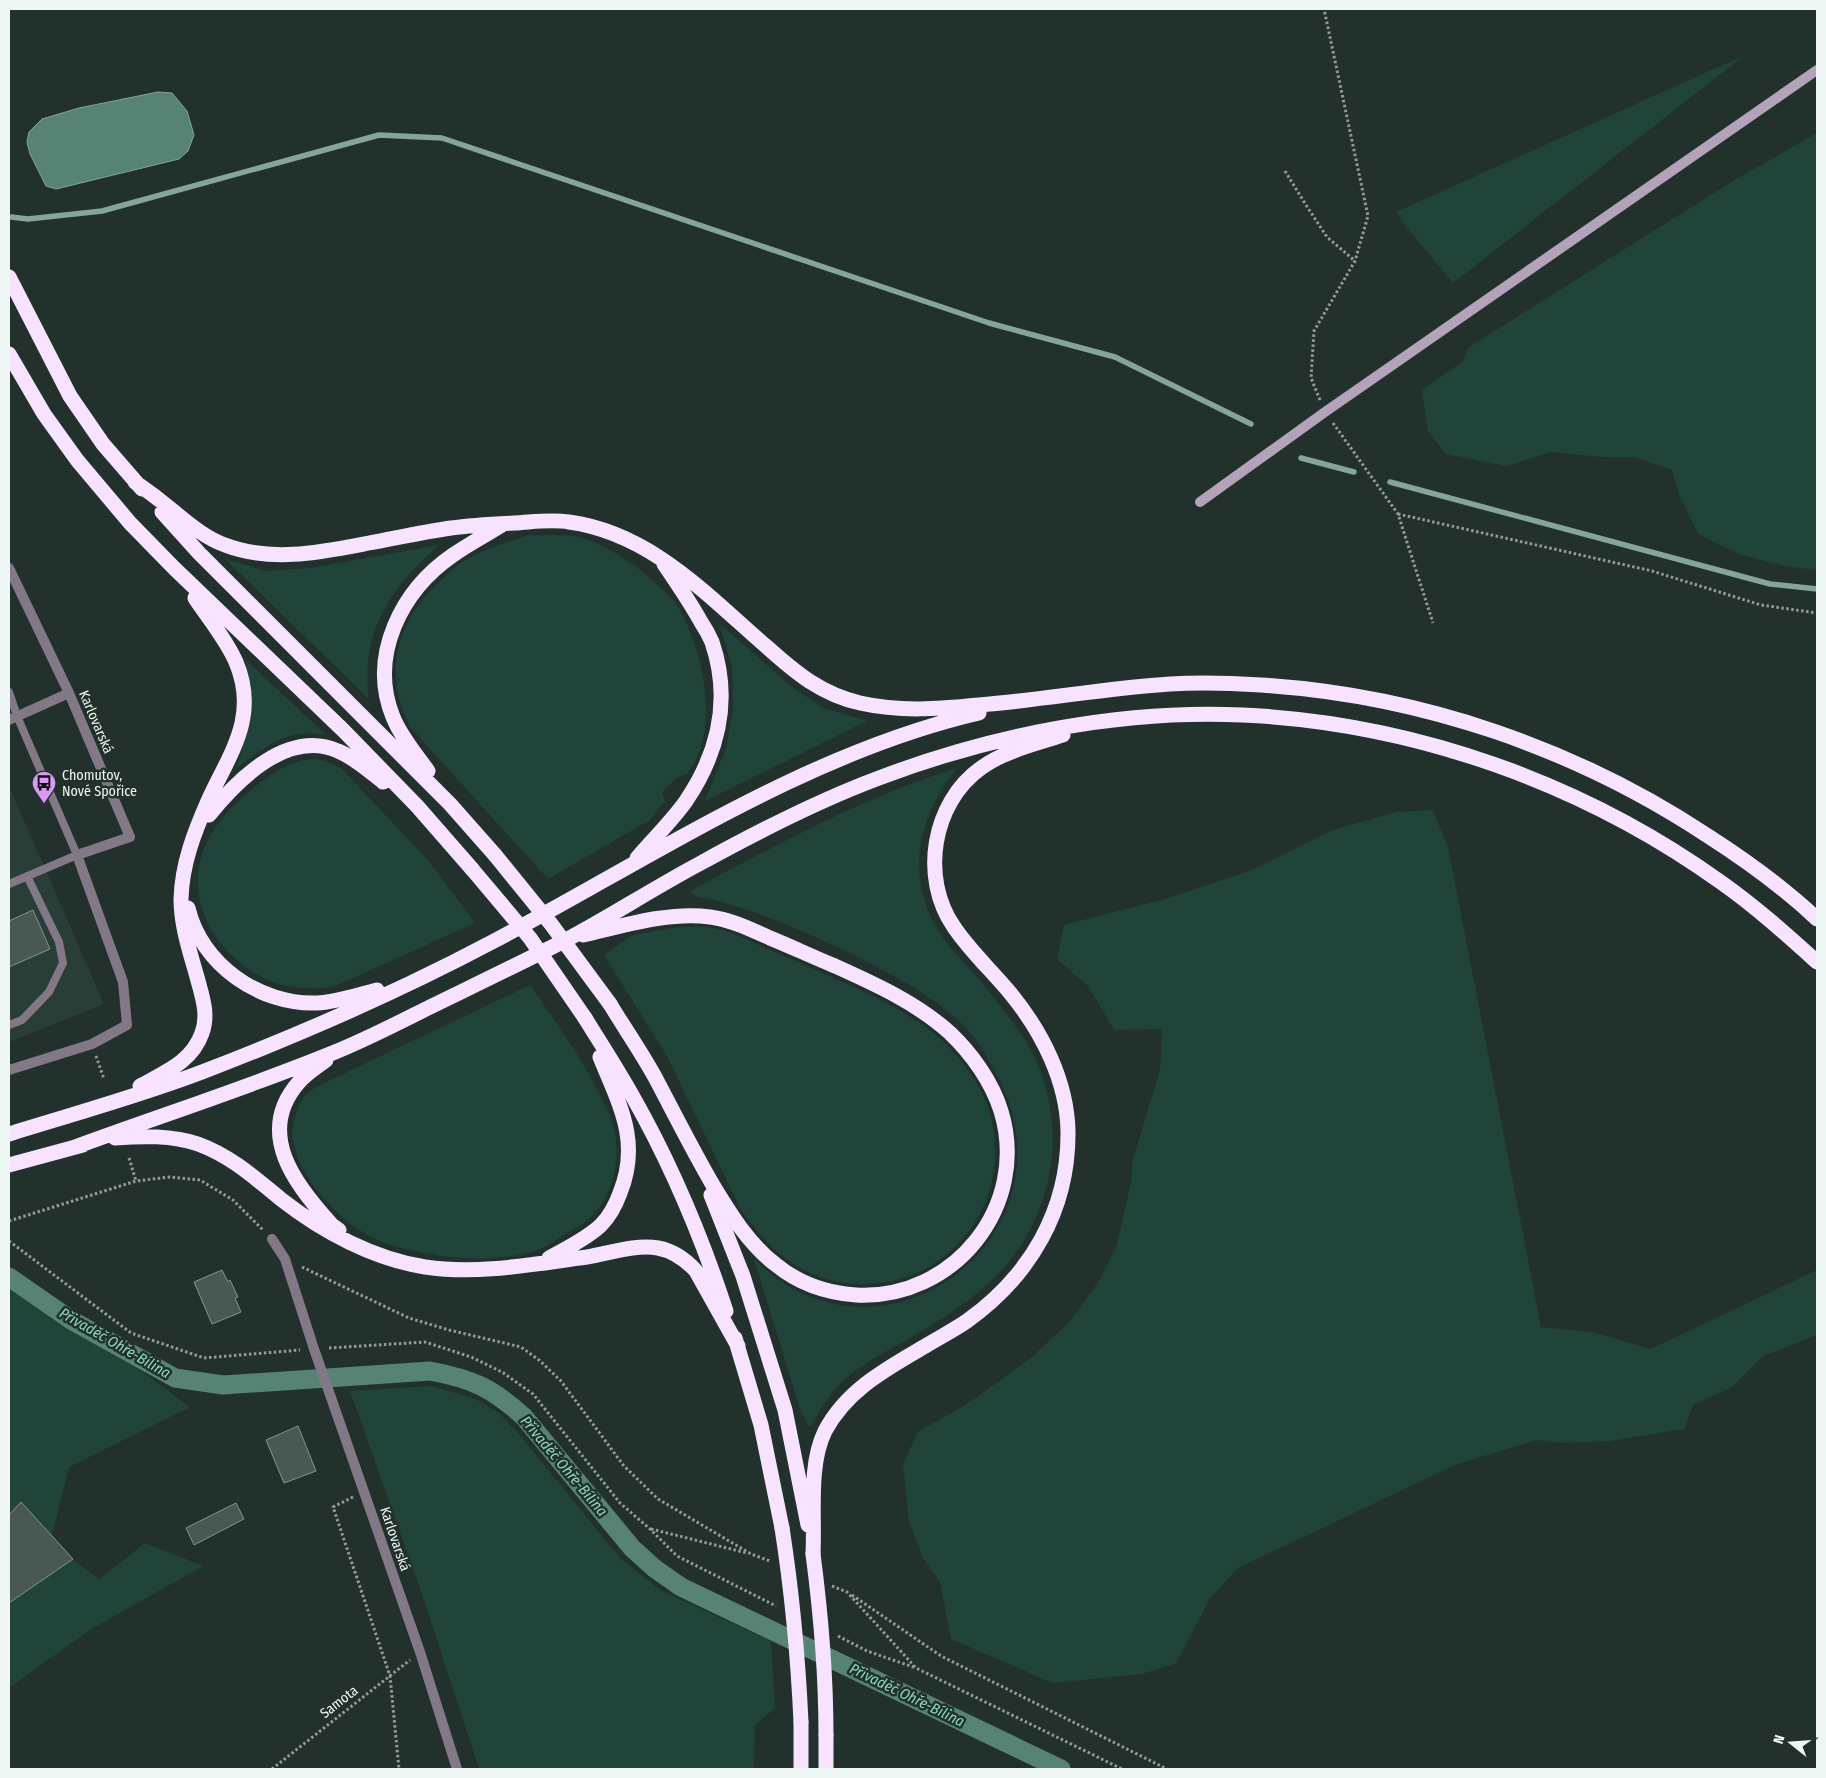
<svg xmlns="http://www.w3.org/2000/svg" width="1826" height="1778" font-family="'Fira Sans Condensed',sans-serif">
<style>
.built{fill:#293e37}
.green{fill:#204439}
.water{fill:#568373;stroke:#84a69a}
.lines{fill:none;stroke-linecap:round;stroke-linejoin:round}
.stream{stroke:#84a69a;stroke-width:5.5}
.canal{stroke:#568373;stroke-width:19}
.building{fill:#495853;stroke:#84948e}
.path{stroke:#909c98;stroke-width:3;stroke-dasharray:2.5 2.5;stroke-linecap:butt}
.lane{stroke:#827886;stroke-width:8}
.street{stroke:#827886;stroke-width:10}
.secondary{stroke:#b3a2b9;stroke-width:10}
.highway{stroke:#f7e2ff;stroke-width:15}
.highway-bridge{stroke:#f7e2ff;stroke-width:15}
.labels{text-anchor:middle;dominant-baseline:central;stroke-width:5;stroke-linejoin:round;paint-order:stroke}
.street-label{font-size:14px;fill:#eef7f4;stroke:#23312c}
.poi-label{font-size:14px;fill:#eef7f4;stroke:#23312c;text-anchor:start}
.water-label{font-size:15px;font-style:italic;fill:#8cd9bf;stroke:#23312c}
</style>
<rect width="100%" height="100%" fill="#23312c"/>
<path class="built" d="M 9,786 L 104,1004 L 9,1042 Z"/>
<path class="green" d="M 1745,55 L 1453,283 L 1404,224 L 1396,212 Z
M 1817,133 L 1817,570 L 1784,566 L 1741,555 L 1698,534 L 1680,497 L 1672,470 L 1634,457 L 1602,457 L 1551,452 L 1507,466 L 1446,454 L 1428,431 L 1422,390 L 1462,362 L 1469,347 L 1733,181 Z
M 529,535 C 543,536 564,534 578,537 C 609,545 642,569 664,591 C 668,595 674,600 677,605 C 701,645 717,714 697,758 C 694,764 690,769 687,774 L 676,778 L 662,792 L 665,801 L 650,820 L 548,879 L 410,727 C 382,672 397,620 441,580 C 447,575 452,569 458,565 C 479,550 505,543 529,535 Z
M 439,545 C 403,577 375,609 368,660 C 367,672 368,686 368,698 L 225,559 L 266,571 L 311,568 Z
M 719,623 L 793,688 L 824,708 L 867,721 L 705,801 L 726,748 L 733,709 L 732,667 Z
M 245,659 L 326,735 C 288,727 264,747 236,769 L 250,724 L 252,692 Z
M 314,759 L 325,761 L 341,768 L 426,858 L 475,923 L 333,987 C 316,989 300,989 283,985 C 229,971 183,911 202,854 C 210,827 235,803 256,786 C 274,772 291,760 314,759 Z
M 957,768 C 917,817 904,879 941,935 C 949,947 960,958 970,969 C 989,991 1007,1013 1023,1037 C 1048,1074 1058,1126 1050,1170 C 1035,1255 982,1296 912,1337 C 889,1350 862,1363 843,1381 C 829,1395 819,1411 810,1428 L 801,1412 L 754,1259 C 883,1388 1085,1233 995,1071 C 986,1056 978,1040 966,1028 C 935,996 893,975 854,955 C 799,929 754,908 695,896 L 690,891 C 777,845 863,797 957,768 Z
M 1433,810 L 1448,847 L 1541,1327 L 1592,1332 L 1651,1349 L 1817,1270 L 1817,1335 L 1763,1356 L 1732,1387 L 1693,1405 L 1684,1429 L 1609,1441 L 1562,1443 L 1536,1440 L 1455,1465 L 1238,1568 L 1211,1597 L 1176,1663 L 1142,1674 L 1053,1683 L 951,1639 L 940,1582 L 923,1558 L 909,1521 L 903,1464 L 918,1432 L 970,1402 L 1032,1357 L 1070,1321 L 1099,1281 L 1117,1245 L 1131,1182 L 1133,1159 L 1160,1070 L 1162,1029 L 1114,1030 L 1088,986 L 1057,959 L 1064,925 L 1168,898 L 1252,870 L 1333,830 L 1396,812 Z
M 678,927 C 687,927 697,926 706,927 C 728,929 748,940 768,949 C 791,959 814,969 836,979 C 872,995 915,1015 944,1042 C 964,1062 984,1089 991,1117 C 1013,1205 947,1288 856,1284 C 829,1283 802,1272 781,1255 C 765,1242 752,1225 740,1208 L 667,1056 L 604,955 L 632,935 Z
M 530,985 C 554,1020 580,1055 599,1093 C 603,1102 609,1111 612,1120 C 622,1152 616,1191 592,1216 C 586,1223 575,1228 567,1233 C 558,1238 548,1247 538,1250 C 494,1266 420,1257 378,1240 C 343,1226 298,1178 293,1140 C 291,1130 294,1119 297,1110 C 299,1106 301,1100 304,1097 C 307,1093 312,1090 316,1087 Z
M 9,1275 L 69,1317 L 190,1407 L 69,1467 L 50,1543 L 99,1579 L 145,1543 L 203,1566 L 91,1629 L 9,1688 Z
M 432,1386 L 476,1399 L 500,1414 L 519,1434 L 620,1558 L 662,1591 L 771,1641 L 775,1708 L 755,1725 L 754,1769 L 479,1769 L 424,1600 L 350,1391 Z"/>
<path class="water" d="M 158,92 L 172,93 L 187,111 L 194,135 L 188,151 L 179,159 L 56,189 L 46,186 L 30,154 L 27,142 L 29,132 L 42,119 L 79,108 Z"/>
<g class="lines">
<path class="stream" d="M 11,217 L 28,219 L 102,211 L 379,135 L 442,138 L 989,323 L 1115,357 L 1251,424
M 1301,458 L 1354,472
M 1390,482 L 1770,584 L 1817,589"/>
<path class="canal" d="M 9,1277 L 71,1320 L 175,1378 L 223,1385 L 430,1371 C 473,1379 492,1388 524,1417 L 632,1548 L 654,1568 L 681,1587 L 1061,1769"/>
</g>
<path class="building" d="M 33,910 L 50,949 L 9,967 L 9,921 Z
M 222,1270 L 228,1282 L 230,1280 L 238,1297 L 235,1298 L 241,1312 L 212,1324 L 194,1282 Z
M 298,1426 L 316,1471 L 284,1483 L 266,1440 Z
M 21,1502 L 73,1559 L 9,1603 L 9,1515 Z
M 236,1503 L 244,1519 L 194,1545 L 186,1528 Z"/>
<g class="lines">
<path class="path" d="M 1285,171 L 1306,205 L 1327,237 L 1355,261
M 1320,400 L 1311,378 L 1314,331 L 1355,261 L 1368,216 L 1324,9
M 1333,423 L 1398,514 L 1433,623
M 1398,514 L 1652,571 L 1761,605 L 1817,613
M 96,1056 L 104,1079
M 129,1158 L 136,1181
M 9,1221 L 136,1181 L 170,1177 L 200,1180 L 233,1200 L 263,1230
M 9,1241 L 131,1333 L 204,1358 L 300,1350
M 302,1267 L 409,1318 L 449,1330 L 521,1347 L 539,1360 L 561,1381 L 624,1466 L 658,1499 L 751,1554 L 770,1561
M 329,1348 L 425,1342 L 471,1357 L 502,1372 L 533,1394 L 620,1503 L 650,1529 L 677,1556 L 776,1606
M 353,1497 L 333,1507 L 390,1676 L 399,1769
M 651,1529 L 747,1553
M 832,1586 L 847,1592 L 916,1668 L 1122,1769
M 852,1595 L 941,1656 L 1167,1769
M 838,1636 L 867,1651 L 916,1668
M 272,1769 L 410,1660"/>
<path class="lane" d="M 9,692 L 17,716 L 77,855 L 9,884
M 9,1025 L 22,1020 L 49,992 L 63,963 L 59,942 L 27,876"/>
<path class="street" d="M 9,568 L 69,693 L 130,837 L 77,855 L 123,982 L 127,1025 L 92,1044 L 9,1070
M 9,720 L 69,693
M 272,1239 L 285,1259 L 314,1349 L 420,1652 L 457,1769"/>
<path class="secondary" d="M 1200,502 L 1325,412 L 1817,70"/>
<path class="highway" d="M 9,277 L 70,396 L 103,444 L 142,489
M 9,354 L 44,414 L 77,460 L 130,523 L 174,568 L 343,730 L 417,806 L 472,869
M 135,482 C 148,491 160,500 172,510 C 188,523 205,538 225,545 C 272,563 322,552 369,543 C 396,538 423,532 451,528 C 472,525 493,524 514,523 C 533,522 551,519 569,522 C 651,533 708,596 767,647 C 796,673 821,694 860,703 C 900,712 938,709 979,705 C 1043,700 1106,688 1170,684 C 1200,682 1231,683 1261,685 C 1420,695 1575,748 1708,836 C 1747,861 1784,888 1817,919
M 162,512 L 199,553 L 450,804 L 495,855
M 428,771 C 416,754 401,737 393,717 C 368,655 402,590 453,555 C 469,544 486,535 502,525
M 209,815 C 238,779 288,729 338,751 C 355,758 369,771 383,782
M 637,858 C 653,839 672,821 686,801 C 719,752 731,698 712,642 C 709,635 705,628 701,622 C 690,602 677,583 664,564
M 188,908 C 201,964 259,1005 317,1003 C 337,1002 357,995 377,990
M 583,935 C 622,926 670,911 710,917 C 732,920 750,929 770,938 C 792,947 813,957 835,966 C 875,984 917,1003 950,1033 C 972,1054 992,1082 1001,1111 C 1030,1206 954,1300 856,1295 C 827,1293 798,1283 775,1264 C 749,1244 731,1215 714,1187 C 693,1151 675,1115 656,1079 C 642,1053 625,1029 610,1004
M 585,1018 C 601,1044 618,1070 633,1097 C 671,1164 702,1238 726,1311
M 326,1060 C 317,1067 307,1073 299,1082 C 254,1133 296,1186 332,1225 L 339,1230
M 140,1086 C 165,1072 192,1062 202,1033 C 209,1014 202,996 197,977 C 190,952 181,926 181,899 C 182,864 194,833 208,801 C 230,753 259,717 236,662 C 226,639 209,619 195,598
M 9,1134 C 73,1114 139,1096 202,1072 C 301,1034 400,991 494,941 C 649,859 806,753 979,713
M 115,1138 C 142,1136 172,1135 198,1144 C 231,1156 255,1178 282,1200 C 323,1232 374,1259 425,1267 C 480,1275 533,1264 587,1257 C 610,1253 636,1244 658,1248 C 674,1251 686,1260 696,1271 L 738,1346
M 75,1147 C 162,1115 250,1087 335,1052 C 367,1039 398,1023 430,1007 C 475,985 521,963 566,940 C 611,916 654,888 699,864 C 757,832 817,801 879,778 C 992,735 1122,709 1243,715 C 1414,723 1583,783 1722,883 C 1756,907 1787,935 1817,962
M 9,1165 L 83,1145
M 711,1195 L 743,1276 L 785,1410 L 808,1525
M 549,1258 C 565,1249 588,1238 601,1225 C 610,1216 616,1204 620,1193 C 641,1141 619,1104 600,1057
M 735,1338 L 761,1425 L 782,1528
M 813,1554 C 815,1516 808,1465 825,1431 C 847,1389 888,1368 927,1345 C 940,1337 954,1330 967,1321 C 1030,1276 1069,1210 1068,1131 C 1067,1081 1042,1032 1011,994 C 993,972 970,951 954,927 C 920,878 932,803 981,768 C 1004,751 1036,744 1063,735
M 801,1722 L 801,1769
M 826,1735 L 826,1769"/>
<path class="highway-bridge" d="M 495,855 L 551,924 L 610,1004
M 472,869 L 530,938 L 585,1018
M 782,1528 C 792,1592 798,1657 801,1722
M 813,1554 C 821,1615 826,1674 826,1735"/>
</g>
<defs>
<symbol id="bus-pin" viewBox="-11 -11 22 30"><path d="M0 17L-7.5 6A9.5 9.5 0 1 1 7.5 6Z" fill="#dc99f4" stroke="#23312c"/><path d="M-5-6H5V4H4V6H2V4H-2V6H-4V4H-5ZM-3.5-4V0h7V-4ZM-3.5 1.2v1.5H-2V1.2ZM2 1.2v1.5H3.5V1.2Z" fill="#111"/></symbol>
</defs>
<g fill-rule="evenodd">
<use href="#bus-pin" x="30" y="769" width="28" height="38"/>
</g>
<g class="labels">
<g class="street-label">
<text transform="translate(96 722) rotate(67)">Karlovarská</text>
<text transform="translate(395 1539) rotate(71)">Karlovarská</text>
<text transform="translate(339 1702) rotate(-38)">Samota</text>
</g>
<g class="poi-label">
<text x="62" y="775">Chomutov,<tspan x="62" dy="16">Nové Spořice</tspan></text>
</g>
<g class="water-label">
<text transform="translate(115 1343) rotate(30)">Přivaděč Ohře-Bílina</text>
<text transform="translate(564 1466) rotate(50)">Přivaděč Ohře-Bílina</text>
<text transform="translate(907 1695) rotate(26)">Přivaděč Ohře-Bílina</text>
</g>
</g>
<rect width="1826" height="1778" fill="none" stroke="#eef7f4" stroke-width="20"/>
<g transform="translate(1791 1743) rotate(287)" stroke="#23312c" stroke-width="4" paint-order="stroke">
<path d="M0-4L9 19L0 12L-9 19Z" fill="#eef7f4"/>
<text y="-8" font-size="14" font-weight="bold" text-anchor="middle" fill="#eef7f4">N</text>
</g>
</svg>
